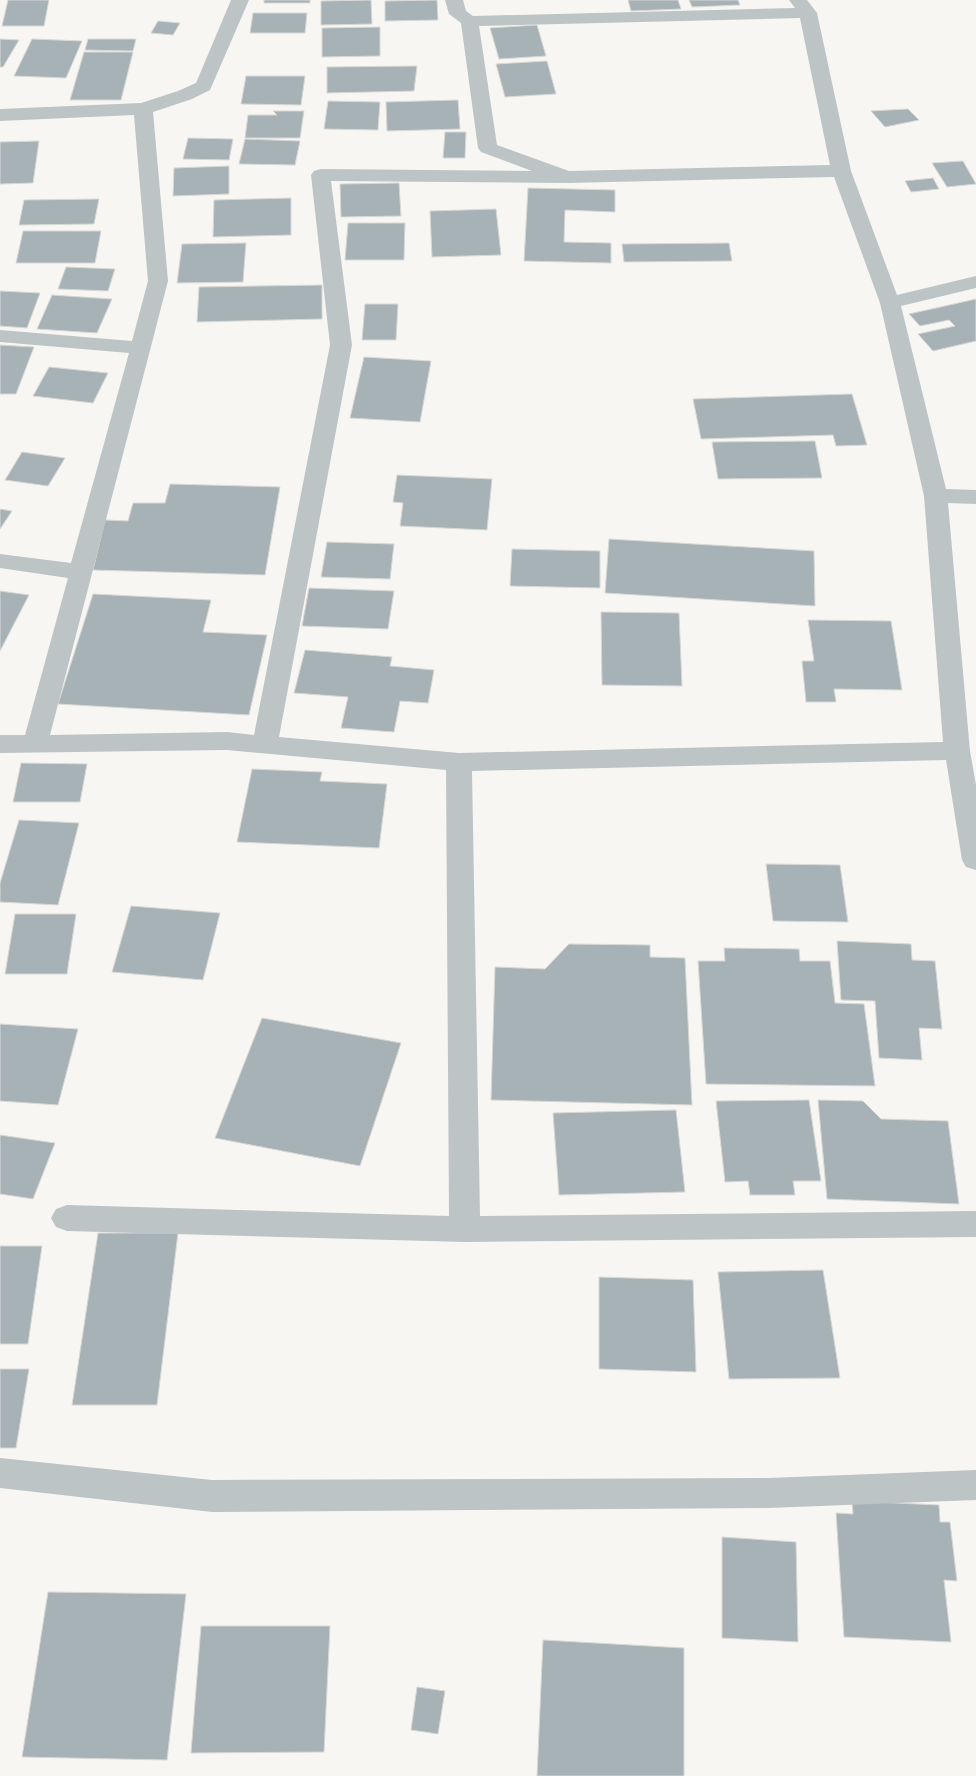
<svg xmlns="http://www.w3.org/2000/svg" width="976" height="1776" font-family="'Sofia Sans Condensed',sans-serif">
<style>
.building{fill:#a6b2b6;stroke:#d8d8d6}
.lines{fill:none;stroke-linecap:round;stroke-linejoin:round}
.minor{fill:#bdc4c6;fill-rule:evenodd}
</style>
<rect width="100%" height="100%" fill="#f7f6f3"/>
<path class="building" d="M 8,0 L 49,0 L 44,26 L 2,26 Z
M 264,0 L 310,0 L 310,3 L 264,3 Z
M 371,0 L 372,24 L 321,25 L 321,1 Z
M 437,0 L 438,20 L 385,21 L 385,1 Z
M 628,0 L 678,0 L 681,9 L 631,11 Z
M 689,0 L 738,0 L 740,5 L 692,7 Z
M 253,13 L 307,13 L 305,33 L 250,33 Z
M 158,21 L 180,23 L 173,35 L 151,33 Z
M 537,25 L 546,56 L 499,59 L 490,28 Z
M 380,27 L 380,56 L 322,57 L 322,28 Z
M 0,39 L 19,40 L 3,67 L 0,67 Z
M 32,39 L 82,41 L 66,78 L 14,76 Z
M 88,39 L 136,39 L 133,51 L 85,50 Z
M 84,52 L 133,52 L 121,100 L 70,100 Z
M 547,61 L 556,94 L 505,97 L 496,64 Z
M 417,66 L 414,91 L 327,93 L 327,67 Z
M 246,76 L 305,76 L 301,105 L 241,104 Z
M 458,100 L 460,129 L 387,131 L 386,102 Z
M 328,101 L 380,102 L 378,130 L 324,129 Z
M 908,109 L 919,120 L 885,127 L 871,111 Z
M 273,111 L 304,111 L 300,138 L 245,138 L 248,115 L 277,115 Z
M 445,132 L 466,132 L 465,158 L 443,158 Z
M 188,138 L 233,139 L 229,160 L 183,159 Z
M 245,139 L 300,141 L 295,165 L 239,164 Z
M 39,141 L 33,183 L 0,184 L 0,142 Z
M 963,161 L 976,184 L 947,187 L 932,163 Z
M 229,166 L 229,194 L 173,196 L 174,168 Z
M 933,178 L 939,189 L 911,192 L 905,181 Z
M 399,183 L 401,216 L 341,217 L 340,184 Z
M 528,188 L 615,190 L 615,212 L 565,210 L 564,242 L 611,243 L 611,263 L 524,261 Z
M 291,198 L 291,235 L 213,237 L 214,200 Z
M 99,199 L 94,224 L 19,225 L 24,200 Z
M 496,209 L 501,255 L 432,257 L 430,211 Z
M 348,223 L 405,223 L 404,260 L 345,260 Z
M 23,231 L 101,231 L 95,263 L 16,263 Z
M 246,243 L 243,282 L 177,283 L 182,244 Z
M 729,243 L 732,261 L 624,262 L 622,244 Z
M 66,267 L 115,269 L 108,291 L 58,289 Z
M 322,285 L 322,319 L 197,322 L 199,287 Z
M 0,291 L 40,293 L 27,328 L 0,326 Z
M 52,295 L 112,299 L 97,333 L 37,329 Z
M 976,299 L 976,341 L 933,351 L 918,334 L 955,326 L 949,320 L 920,326 L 909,314 Z
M 365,304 L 398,304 L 396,340 L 362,340 Z
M 0,345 L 34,347 L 16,394 L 0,394 Z
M 364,357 L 431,361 L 420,422 L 350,418 Z
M 49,367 L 108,373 L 93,403 L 33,396 Z
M 852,394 L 867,445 L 836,446 L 833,435 L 701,439 L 693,399 Z
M 815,441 L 822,478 L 718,479 L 712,442 Z
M 22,452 L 65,458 L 48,486 L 5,480 Z
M 397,475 L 492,479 L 487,530 L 400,526 L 403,503 L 393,502 Z
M 170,484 L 280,487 L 265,575 L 93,570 L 105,520 L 128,521 L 133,503 L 165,503 Z
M 0,509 L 12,511 L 0,529 Z
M 609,539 L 814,551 L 815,606 L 605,593 Z
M 327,542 L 394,544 L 390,579 L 321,577 Z
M 512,549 L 600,551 L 600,588 L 510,586 Z
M 309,588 L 394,591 L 388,629 L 302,626 Z
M 0,591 L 29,595 L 0,651 Z
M 93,594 L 211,600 L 203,632 L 267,635 L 249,715 L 58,704 Z
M 601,612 L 679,613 L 682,686 L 602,685 Z
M 808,620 L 891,621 L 902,690 L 834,689 L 836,702 L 806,702 L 802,661 L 814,661 Z
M 305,650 L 392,657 L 390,666 L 434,670 L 428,703 L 400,701 L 394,732 L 341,728 L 348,697 L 294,693 Z
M 21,763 L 87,764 L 80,802 L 13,802 Z
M 252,769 L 322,772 L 320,781 L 387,784 L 379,848 L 237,842 Z
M 19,820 L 79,823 L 58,905 L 0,902 L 0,883 Z
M 766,864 L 840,865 L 848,922 L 773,921 Z
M 131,906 L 220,913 L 203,980 L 112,972 Z
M 15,914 L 76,914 L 67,974 L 5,974 Z
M 837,941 L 911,944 L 912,960 L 935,961 L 942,1029 L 919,1028 L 922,1060 L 879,1058 L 875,1001 L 841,1000 Z
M 569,944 L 650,945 L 650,957 L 685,958 L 692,1105 L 491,1100 L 495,967 L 545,969 Z
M 724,948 L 799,949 L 800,961 L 830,961 L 835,1003 L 864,1004 L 875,1086 L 706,1084 L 698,961 L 725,961 Z
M 262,1018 L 401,1043 L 360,1166 L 215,1138 Z
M 0,1024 L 78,1029 L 58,1105 L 0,1101 Z
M 809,1100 L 821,1181 L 793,1181 L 795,1195 L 750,1195 L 748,1181 L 725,1182 L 716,1101 Z
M 818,1100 L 863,1101 L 881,1119 L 948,1121 L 959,1204 L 827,1199 Z
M 676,1110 L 685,1192 L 559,1195 L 553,1113 Z
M 0,1135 L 55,1143 L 33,1199 L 0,1194 Z
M 98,1233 L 178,1233 L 157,1405 L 72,1405 Z
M 0,1246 L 42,1246 L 28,1344 L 0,1344 Z
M 823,1270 L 840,1378 L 729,1379 L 718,1272 Z
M 599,1277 L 693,1280 L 696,1372 L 599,1369 Z
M 0,1369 L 29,1369 L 16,1448 L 0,1448 Z
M 852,1501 L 939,1505 L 940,1522 L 950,1522 L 957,1581 L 944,1580 L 951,1642 L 844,1637 L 836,1513 L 853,1514 Z
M 722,1537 L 796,1542 L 798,1642 L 722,1638 Z
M 48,1592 L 186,1594 L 167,1760 L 22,1757 Z
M 201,1626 L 330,1626 L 324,1752 L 191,1753 Z
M 543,1640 L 684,1648 L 684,1776 L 537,1776 Z
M 417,1687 L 445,1691 L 438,1734 L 411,1730 Z"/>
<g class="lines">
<path class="minor" d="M 231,0 L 249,0 L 210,90 L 192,99 L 153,112 L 168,281 L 50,735 L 227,732 L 254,735 L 330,345 L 311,175 L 314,171 L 321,169 L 532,171 L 481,152 L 478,148 L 461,23 L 449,14 L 445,0 L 463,0 L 466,11 L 473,16 L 795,8 L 789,0 L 807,0 L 817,13 L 851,171 L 897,295 L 976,276 L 976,288 L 901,306 L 946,489 L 976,490 L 976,504 L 948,503 L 970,751 L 976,785 L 976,870 L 966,867 L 962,860 L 946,760 L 472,771 L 480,1216 L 976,1211 L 976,1237 L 465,1242 L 67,1231 L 56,1227 L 51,1218 L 56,1209 L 67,1205 L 449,1216 L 446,770 L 227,750 L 0,753 L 0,735 L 25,735 L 68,578 L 0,568 L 0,554 L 71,563 L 129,353 L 0,342 L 0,330 L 132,341 L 148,281 L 134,115 L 0,121 L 0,109 L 141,103 L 178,91 L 196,83 ZM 800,18 L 830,165 L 569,171 L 497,145 L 479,26 ZM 834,177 L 880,303 L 924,496 L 943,742 L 459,753 L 279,737 L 352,345 L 331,181 L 567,183 Z
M 0,1458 L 212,1480 L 768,1478 L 976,1470 L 976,1500 L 768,1508 L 212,1512 L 0,1488 Z"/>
</g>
</svg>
